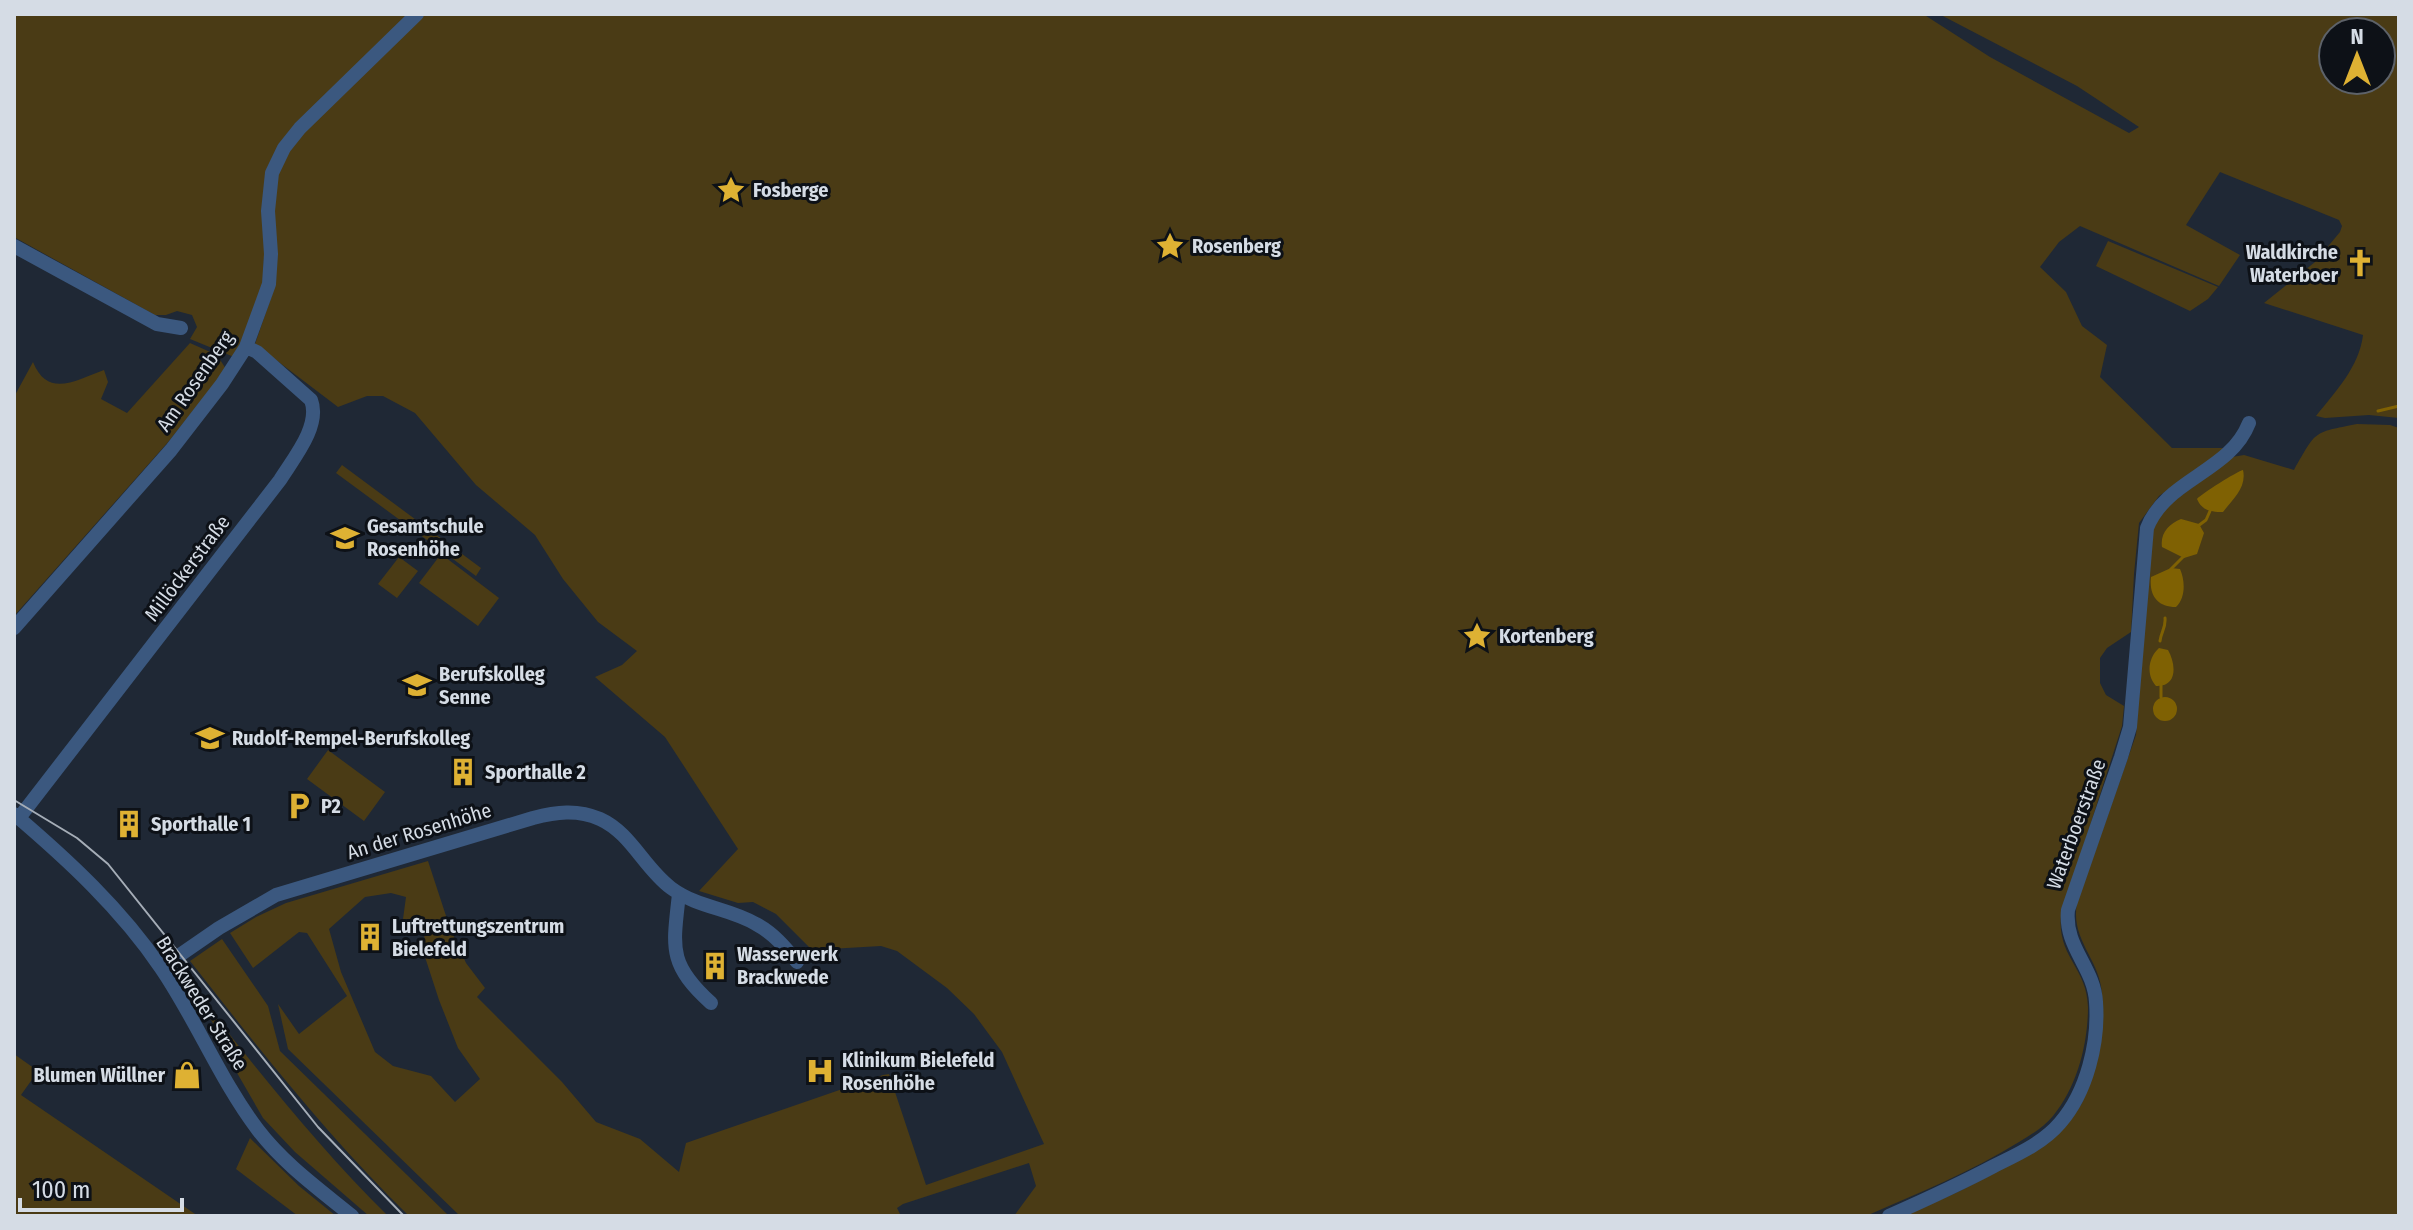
<svg xmlns="http://www.w3.org/2000/svg" width="2413" height="1230" font-family="'Fira Sans Condensed',sans-serif">
<style>
.green{fill:#4a3b15;fill-rule:evenodd}
.water{fill:#7f6103}
.lines{fill:none;stroke-linecap:round;stroke-linejoin:round}
.stream{stroke:#7f6103;stroke-width:3}
.minor{stroke:#3b587f;stroke-width:14}
.tram{stroke:#a5adb7;stroke-width:2}
.labels{text-anchor:middle;dominant-baseline:central;stroke-width:6;stroke-linejoin:round;paint-order:stroke}
.poi-label{font-size:20px;font-weight:bold;fill:#d5dce5;stroke:#0d1117;text-anchor:start}
.street-label{font-size:20px;fill:#d5dce5;stroke:#0d1117}
</style>
<rect width="100%" height="100%" fill="#1f2835"/>
<path class="green" d="M 14,14 L 1923,14 L 1990,57 L 2129,133 L 2139,127 L 2077,86 L 1939,14 L 2399,14 L 2399,418 L 2369,415 L 2325,418 L 2316,416 C 2336,391 2359,367 2363,335 L 2264,303 L 2315,262 L 2340,232 L 2342,226 L 2339,220 L 2220,172 L 2186,225 L 2240,255 L 2219,286 L 2080,226 L 2059,242 L 2040,267 L 2066,292 L 2082,326 L 2107,345 L 2100,377 L 2172,448 L 2228,448 L 2159,496 L 2139,523 L 2134,574 L 2131,632 L 2107,648 L 2100,658 L 2100,683 L 2106,695 L 2124,706 L 2122,726 L 2061,916 C 2057,957 2087,967 2088,1007 C 2088,1044 2077,1087 2053,1116 C 2044,1127 2032,1134 2019,1142 C 1971,1172 1918,1193 1866,1216 L 1014,1216 L 1036,1186 L 1029,1163 L 903,1204 L 897,1208 L 901,1216 L 460,1216 L 288,1049 L 278,1004 L 299,1034 L 347,996 L 307,933 L 299,932 L 253,968 L 230,933 L 256,917 L 286,903 L 428,861 L 450,928 L 466,963 L 485,988 L 477,997 L 562,1082 L 596,1122 L 640,1139 L 679,1172 L 686,1143 L 883,1075 L 889,1074 L 926,1185 L 1044,1144 L 1002,1052 L 974,1014 L 947,988 L 897,951 L 881,946 L 812,950 L 776,914 L 753,902 L 738,903 L 699,891 L 738,849 L 665,737 L 595,677 L 622,665 L 637,651 L 598,622 L 563,579 L 535,535 L 476,485 L 415,413 L 383,396 L 367,396 L 338,407 L 255,344 L 274,289 L 264,257 L 263,285 L 254,314 L 234,357 L 190,339 L 197,327 L 192,315 L 177,311 L 166,315 L 155,315 L 14,237 ZM 2333,32 L 2381,32 L 2381,80 L 2333,80 ZM 391,893 L 406,897 L 403,919 L 424,924 L 425,957 L 439,1000 L 458,1048 L 480,1079 L 455,1102 L 431,1076 L 393,1066 L 375,1052 L 341,972 L 329,929 L 365,897 Z
M 2108,241 L 2218,287 L 2208,299 L 2190,311 L 2096,266 Z
M 190,343 L 217,355 L 226,369 L 169,441 L 14,616 L 14,397 L 33,362 C 48,399 76,380 104,370 L 108,382 L 101,399 L 127,413 Z
M 2357,424 L 2390,425 L 2399,428 L 2399,1216 L 1904,1216 L 1960,1191 L 2024,1157 L 2073,1117 L 2082,1103 L 2093,1075 L 2102,994 C 2100,959 2070,940 2077,903 L 2136,735 L 2152,525 L 2161,511 L 2232,457 L 2244,455 L 2294,470 C 2317,430 2312,433 2357,424 Z
M 342,465 L 481,568 L 476,576 L 336,473 Z
M 441,554 L 499,598 L 478,626 L 419,583 Z
M 399,557 L 418,571 L 397,598 L 378,584 Z
M 328,750 L 385,792 L 364,821 L 307,779 Z
M 222,939 L 268,1006 L 280,1051 L 449,1216 L 409,1216 C 328,1137 260,1050 190,961 Z
M 189,983 C 252,1063 315,1144 388,1216 L 369,1216 L 295,1152 L 263,1118 L 229,1059 L 214,1025 Z
M 14,1054 L 38,1071 L 21,1095 L 198,1216 L 14,1216 Z
M 250,1138 L 299,1186 L 336,1216 L 298,1216 L 236,1169 Z"/>
<path class="water" d="M 2243,470 C 2247,487 2233,499 2223,512 C 2212,512 2202,511 2197,499 C 2201,494 2236,472 2243,470 Z
M 2181,519 L 2199,524 L 2204,533 L 2197,554 L 2184,558 L 2162,547 C 2160,533 2169,524 2181,519 Z
M 2171,568 L 2180,569 C 2185,580 2186,598 2176,607 C 2157,607 2149,595 2151,577 Z
M 2159,648 L 2168,650 C 2176,664 2178,687 2156,686 C 2146,675 2148,658 2159,648 Z
M2153 709a12 12 0 1 1 24 0a12 12 0 1 1-24 0Z"/>
<g class="lines">
<path class="stream" d="M 2378,411 L 2399,406
M 2198,526 L 2206,520 L 2210,511
M 2171,569 L 2185,555
M 2160,641 C 2161,632 2166,628 2165,618
M 2161,684 L 2161,697"/>
<path class="minor" d="M 14,246 L 157,324 L 181,328
M 14,628 L 171,450 L 222,384 L 246,347 L 269,284 L 271,254 L 268,211 L 272,173 L 284,148 L 300,128 L 417,14
M 14,814 C 68,860 121,909 161,968 C 196,1019 220,1080 258,1130 C 284,1164 319,1189 352,1216
M 19,818 L 280,480 C 293,459 321,426 311,400 L 257,352 L 246,347
M 679,894 C 673,948 668,964 711,1003
M 161,968 L 219,928 L 276,895 L 533,818 C 556,812 577,809 600,819 C 631,833 644,868 671,888 C 698,908 729,908 756,924 C 773,933 785,947 797,962
M 1889,1216 C 1925,1200 1960,1184 1994,1166 C 2018,1154 2043,1143 2060,1123 C 2087,1092 2099,1042 2096,1002 C 2094,967 2064,947 2068,910 L 2121,757 L 2130,727 L 2147,528 C 2166,479 2230,472 2249,423"/>
<path class="tram" d="M 14,800 L 77,838 L 108,864 L 318,1127 L 404,1216"/>
</g>
<defs>
<symbol id="sight-bare" viewBox="-9 -9 18 18"><path d="M0-6L1.8-2.2L6-1.7L2.9 1.2L3.7 5.4L0 3.3L-3.7 5.4L-2.9 1.2L-6-1.7L-1.8-2.2Z" fill="#deb133" stroke="#0d1117" stroke-width="2.5" paint-order="stroke"/></symbol>
<symbol id="church-bare" viewBox="-9 -9 18 18"><path d="M-1.2-6h2.4v3.5h3.3v2.4h-3.3V6h-2.4V-.1h-3.3v-2.4h3.3Z" fill="#deb133" stroke="#0d1117" stroke-width="2.5" paint-order="stroke"/></symbol>
<symbol id="school-bare" viewBox="-9 -9 18 18"><path d="M0-5L7-2L0 1L-7-2ZM-4 1L0 2.5L4 1V4Q0 6-4 4Z" fill="#deb133" stroke="#0d1117" stroke-width="2.5" paint-order="stroke"/></symbol>
<symbol id="university-bare" viewBox="-9 -9 18 18"><path d="M0-5L7-2L0 1L-7-2ZM-4 1L0 2.5L4 1V4Q0 6-4 4Z" fill="#deb133" stroke="#0d1117" stroke-width="2.5" paint-order="stroke"/></symbol>
<symbol id="building-bare" viewBox="-9 -9 18 18"><path d="M-4-6H4V6H1V3H-1V6H-4ZM-2.5-4.3h1.7v1.8h-1.7ZM.8-4.3h1.7v1.8H.8ZM-2.5-1h1.7V.8h-1.7ZM.8-1h1.7V.8H.8Z" fill="#deb133" stroke="#0d1117" stroke-width="2.5" paint-order="stroke"/></symbol>
<symbol id="parking-bare" viewBox="-9 -9 18 18"><path d="M-3.5-5.5H1a3.5 3.5 0 0 1 0 7H-1V5.5H-3.5ZM-1-3.4V-.6H.8a1.4 1.4 0 0 0 0-2.8Z" fill="#deb133" stroke="#0d1117" stroke-width="2.5" paint-order="stroke"/></symbol>
<symbol id="hospital-bare" viewBox="-9 -9 18 18"><path d="M-5-5h3v3.5h4V-5h3V5h-3V1.5h-4V5h-3Z" fill="#deb133" stroke="#0d1117" stroke-width="2.5" paint-order="stroke"/></symbol>
<symbol id="shop-bare" viewBox="-9 -9 18 18"><path d="M-5-2.5h2.3a2.7 3.5 0 0 1 5.4 0H5L5.5 6h-11ZM-1.5-2.5h3a1.5 2.3 0 0 0-3 0Z" fill="#deb133" stroke="#0d1117" stroke-width="2.5" paint-order="stroke"/></symbol>
</defs>
<g fill-rule="evenodd">
<use href="#sight-bare" x="711" y="170" width="40" height="40"/>
<use href="#sight-bare" x="1150" y="226" width="40" height="40"/>
<use href="#church-bare" x="2340" y="243" width="40" height="40"/>
<use href="#school-bare" x="325" y="518" width="40" height="40"/>
<use href="#sight-bare" x="1457" y="616" width="40" height="40"/>
<use href="#university-bare" x="397" y="665" width="40" height="40"/>
<use href="#university-bare" x="190" y="718" width="40" height="40"/>
<use href="#building-bare" x="443" y="752" width="40" height="40"/>
<use href="#parking-bare" x="279" y="786" width="40" height="40"/>
<use href="#building-bare" x="109" y="804" width="40" height="40"/>
<use href="#building-bare" x="350" y="917" width="40" height="40"/>
<use href="#building-bare" x="695" y="946" width="40" height="40"/>
<use href="#hospital-bare" x="800" y="1051" width="40" height="40"/>
<use href="#shop-bare" x="167" y="1055" width="40" height="40"/>
</g>
<g class="labels">
<g class="poi-label">
<text x="753" y="190">Fosberge</text>
<text x="1192" y="246">Rosenberg</text>
<text x="2338" y="252" text-anchor="end">Waldkirche<tspan x="2338" dy="23">Waterboer</tspan></text>
<text x="367" y="526">Gesamtschule<tspan x="367" dy="23">Rosenhöhe</tspan></text>
<text x="1499" y="636">Kortenberg</text>
<text x="439" y="674">Berufskolleg<tspan x="439" dy="23">Senne</tspan></text>
<text x="232" y="738">Rudolf-Rempel-Berufskolleg</text>
<text x="485" y="772">Sporthalle 2</text>
<text x="321" y="806">P2</text>
<text x="151" y="824">Sporthalle 1</text>
<text x="392" y="926">Luftrettungszentrum<tspan x="392" dy="23">Bielefeld</tspan></text>
<text x="737" y="954">Wasserwerk<tspan x="737" dy="23">Brackwede</tspan></text>
<text x="842" y="1060">Klinikum Bielefeld<tspan x="842" dy="23">Rosenhöhe</tspan></text>
<text x="165" y="1075" text-anchor="end">Blumen Wüllner</text>
</g>
<g class="street-label">
<text transform="translate(195 381) rotate(-55)">Am Rosenberg</text>
<text transform="translate(187 568) rotate(-53)">Millöckerstraße</text>
<text transform="translate(2076 824) rotate(-70)">Waterboerstraße</text>
<text transform="translate(419 831) rotate(-17)">An der Rosenhöhe</text>
<text transform="translate(202 1003) rotate(58)">Brackweder Straße</text>
</g>
</g>
<rect width="2413" height="1230" fill="none" stroke="#d5dce5" stroke-width="32"/>
<g transform="translate(2357 56)"><circle r="38" fill="#0d1117" stroke="#5d6269" stroke-width="2"/>
<path d="M0-6L14 30L0 20L-14 30Z" fill="#deb133"/>
<text y="-12" font-size="22" font-weight="bold" text-anchor="middle" fill="#d5dce5">N</text>
</g>
<path d="M20 1198v12h162v-12" fill="none" stroke="#d5dce5" stroke-width="4"/>
<text x="32" y="1198" font-size="24" fill="#d5dce5" stroke="#0d1117" stroke-width="6" paint-order="stroke">100 m</text>
</svg>
